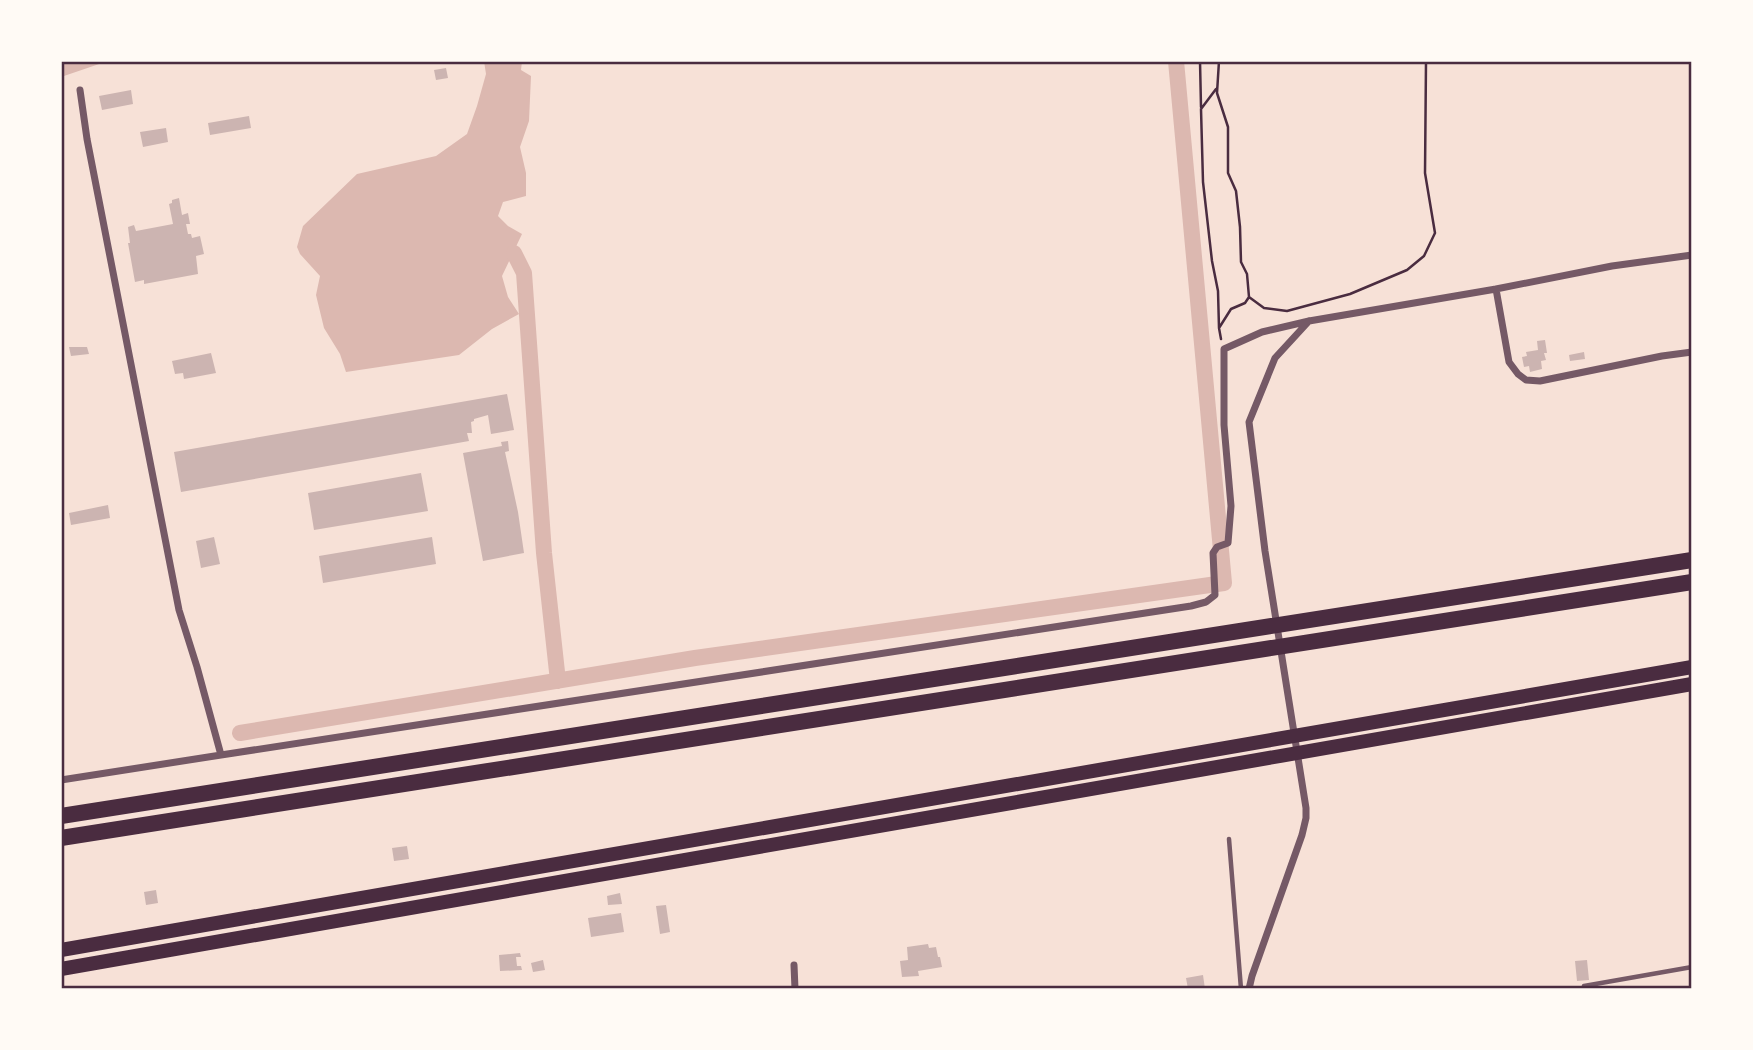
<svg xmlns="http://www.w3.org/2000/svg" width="1753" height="1050" font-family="'Golos Text',sans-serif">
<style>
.water{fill:#dcb8b0}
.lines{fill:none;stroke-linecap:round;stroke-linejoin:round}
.canal{stroke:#dcb8b0;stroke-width:16}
.building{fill:#ccb4b1}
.path{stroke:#4a2c40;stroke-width:2.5}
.service{stroke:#755966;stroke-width:4.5}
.minor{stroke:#755966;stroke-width:7}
.trunk{stroke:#4a2c40;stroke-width:14}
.motorway{stroke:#4a2c40;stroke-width:16}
.neatline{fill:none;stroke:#4a2c40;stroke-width:2.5}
</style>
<rect width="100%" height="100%" fill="#f7e1d7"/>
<path class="water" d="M 61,61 L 108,61 L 61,77 Z
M 484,61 L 522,61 L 521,70 L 531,76 L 529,121 L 520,147 L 526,173 L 526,196 L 503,202 L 498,216 L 508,226 L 522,234 L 502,276 L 508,297 L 519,314 L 492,329 L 459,355 L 346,372 L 340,354 L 324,328 L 316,295 L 320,276 L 300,254 L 297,247 L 303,226 L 357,174 L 436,156 L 467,134 L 477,106 L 486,74 Z"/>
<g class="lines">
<path class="canal" d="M 514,253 L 524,273 L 544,553 L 558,681
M 240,733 L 695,658 L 1224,583 L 1176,61"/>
</g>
<path class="building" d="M 446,68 L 448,78 L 436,80 L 434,70 Z
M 131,90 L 133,104 L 102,110 L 99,96 Z
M 249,116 L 251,128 L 210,135 L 208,123 Z
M 166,128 L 168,142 L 143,147 L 140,132 Z
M 179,198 L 182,215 L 188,213 L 190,224 L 186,224 L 188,234 L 191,234 L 192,238 L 200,236 L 204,254 L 196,256 L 198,274 L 144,284 L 144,280 L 135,282 L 128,243 L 130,243 L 128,227 L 134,225 L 136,231 L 173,224 L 169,204 L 172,203 L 172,200 Z
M 1545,340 L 1547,353 L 1544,353 L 1546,360 L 1541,361 L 1542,369 L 1530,372 L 1529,366 L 1524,367 L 1522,357 L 1527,356 L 1526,352 L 1538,350 L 1537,341 Z
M 69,347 L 87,347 L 89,354 L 71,356 Z
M 1584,352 L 1585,359 L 1570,361 L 1569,355 Z
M 211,353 L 216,373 L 184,379 L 183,373 L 175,374 L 172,361 Z
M 507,394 L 514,430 L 491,434 L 488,415 L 474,419 L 474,421 L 471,422 L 472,433 L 467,433 L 469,441 L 181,492 L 174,452 Z
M 508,441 L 509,451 L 505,452 L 518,512 L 524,553 L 483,561 L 463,453 L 502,446 L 501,442 Z
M 421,473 L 428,511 L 314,530 L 308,493 Z
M 108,505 L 110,518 L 71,525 L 69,513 Z
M 214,537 L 220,564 L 201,568 L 196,541 Z
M 432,537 L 436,564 L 323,583 L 319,556 Z
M 407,846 L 409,859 L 394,861 L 392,848 Z
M 156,890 L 158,903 L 146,905 L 144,892 Z
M 620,893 L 622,904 L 608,905 L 607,896 Z
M 666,905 L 670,932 L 660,934 L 656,906 Z
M 621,913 L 624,932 L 591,937 L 588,918 Z
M 928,944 L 929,948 L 936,947 L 938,957 L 940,957 L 942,967 L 918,971 L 919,976 L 902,977 L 900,961 L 908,960 L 907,947 Z
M 520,953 L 521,957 L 516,957 L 517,966 L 521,966 L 522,970 L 500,971 L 499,955 Z
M 543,960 L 545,970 L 533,972 L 531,963 Z
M 1587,960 L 1589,980 L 1577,981 L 1575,961 Z
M 1203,975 L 1205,989 L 1188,989 L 1186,978 Z"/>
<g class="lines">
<path class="path" d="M 1200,61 L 1201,107
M 1219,61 L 1217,93 L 1228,127 L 1228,173 L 1236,191 L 1240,227 L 1241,262 L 1247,274 L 1249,297 L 1245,303 L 1231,309 L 1219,328 L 1221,339
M 1216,89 L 1201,109 L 1203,182 L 1212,261 L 1218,291 L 1219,328
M 1249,297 L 1264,308 L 1287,311 L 1350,294 L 1407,270 L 1424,256 L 1435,233 L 1425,173 L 1426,61"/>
<path class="service" d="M 1229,839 L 1241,989
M 1585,989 L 1584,986 L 1692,967"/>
<path class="minor" d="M 1496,289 L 1612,266 L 1692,255
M 221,755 L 1191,606 L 1206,602 L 1215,595 L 1213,553 L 1217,547 L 1228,543 L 1231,506 L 1224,425 L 1224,349 L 1262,332 L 1309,321 L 1496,289 L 1509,362 L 1518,374 L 1526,380 L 1540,381 L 1662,356 L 1692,352
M 61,780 L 221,755 L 197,667 L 179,610 L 87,139 L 80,90
M 794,965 L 795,989
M 1249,989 L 1252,976 L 1302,835 L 1306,818 L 1306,808 L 1265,551 L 1249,422 L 1275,358 L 1309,321"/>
<path class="trunk" d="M 61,950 L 1692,667
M 61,969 L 1692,684"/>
<path class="motorway" d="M 61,816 L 1692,560
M 61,838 L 1692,582"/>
</g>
<rect width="1753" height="1050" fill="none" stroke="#fffaf5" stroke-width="126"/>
<rect x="63" y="63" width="1627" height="924" class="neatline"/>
</svg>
